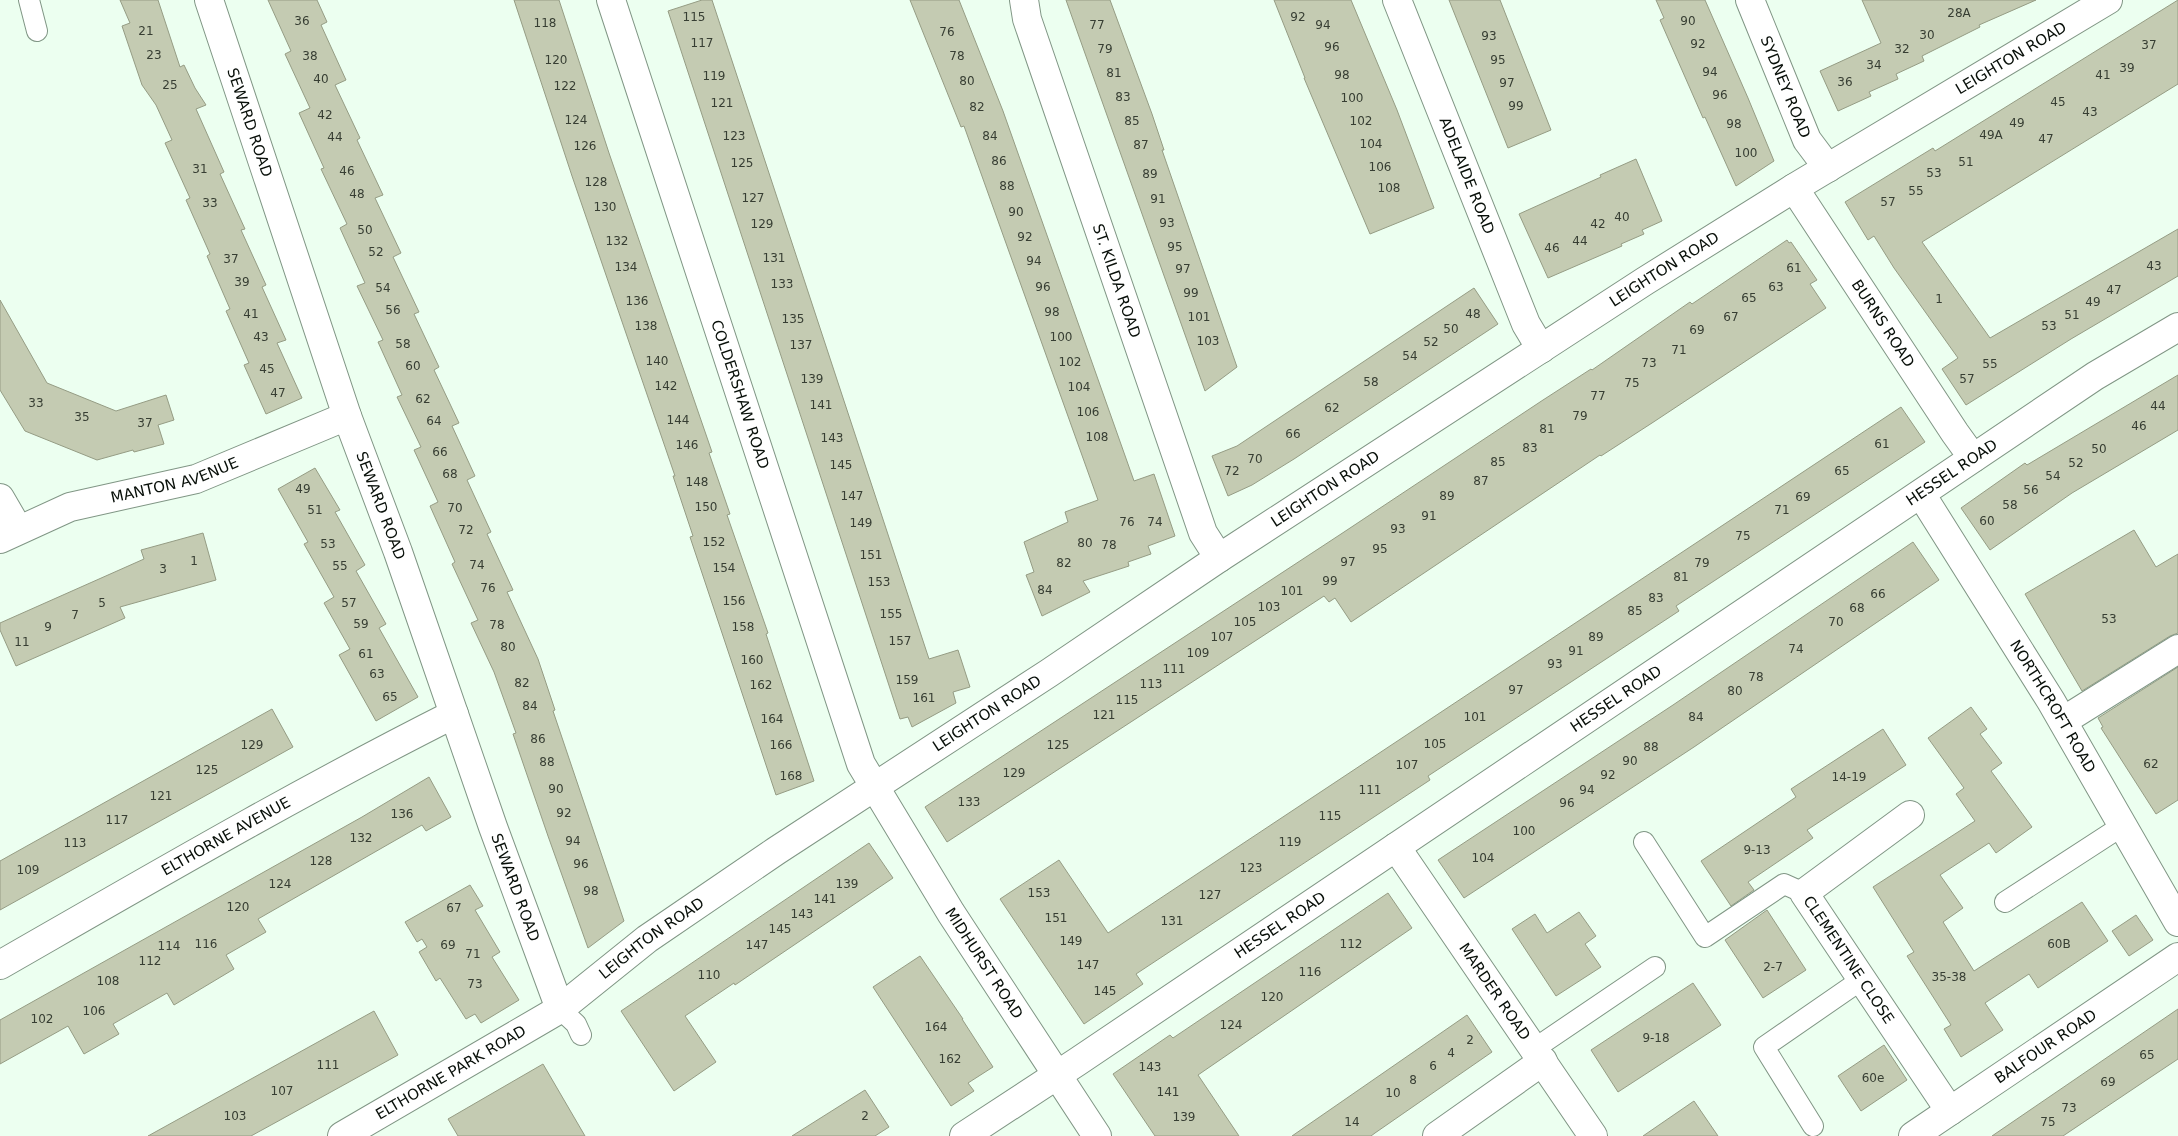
<svg xmlns="http://www.w3.org/2000/svg" width="2178" height="1136" font-family="'DejaVu Sans',sans-serif">
<style>
.building{fill:#c4cbb2;stroke:#959c84}
.lines{fill:none;stroke-linecap:round;stroke-linejoin:round}
.service-casing{stroke:#809685;stroke-width:22}
.minor-casing{stroke:#809685;stroke-width:30}
.service{stroke:#fff;stroke-width:20}
.minor{stroke:#fff;stroke-width:28}
.labels{text-anchor:middle;dominant-baseline:central;stroke-width:4.5;stroke-linejoin:round;paint-order:stroke}
.number-label{font-size:12px;fill:#373e33}
.street-label{font-size:15px;fill:#080f09;stroke:#fff}
</style>
<rect width="100%" height="100%" fill="#ecfff0"/>
<path class="building" d="M 120,0 L 158,0 L 180,67 L 184,65 L 195,88 L 206,105 L 196,109 L 224,172 L 220,174 L 245,229 L 241,230 L 266,285 L 262,287 L 286,340 L 277,343 L 302,398 L 266,414 L 244,365 L 249,363 L 226,311 L 230,309 L 207,256 L 210,254 L 186,200 L 190,198 L 165,143 L 172,140 L 156,105 L 142,85 L 122,26 L 130,23 Z
M 268,0 L 317,0 L 327,22 L 321,25 L 346,80 L 335,85 L 360,138 L 357,140 L 383,195 L 375,198 L 401,253 L 393,257 L 419,312 L 414,314 L 439,367 L 434,370 L 459,423 L 452,426 L 475,476 L 467,480 L 491,532 L 487,534 L 513,590 L 507,592 L 538,659 L 555,710 L 553,711 L 624,921 L 588,948 L 548,836 L 513,734 L 516,733 L 494,672 L 471,623 L 478,620 L 452,564 L 455,562 L 430,506 L 438,502 L 414,450 L 421,447 L 397,397 L 402,395 L 378,342 L 383,340 L 357,286 L 365,283 L 340,228 L 347,224 L 321,169 L 324,168 L 299,113 L 310,108 L 285,54 L 291,51 Z
M 514,0 L 559,0 L 609,153 L 712,452 L 709,453 L 730,514 L 727,515 L 768,633 L 766,634 L 814,781 L 776,795 L 690,537 L 693,536 L 673,476 L 675,476 L 572,176 Z
M 702,0 L 712,0 L 929,659 L 958,650 L 970,687 L 953,692 L 956,703 L 912,727 L 908,717 L 900,719 L 668,11 Z
M 910,0 L 959,0 L 1003,111 L 1134,481 L 1154,474 L 1175,536 L 1148,546 L 1151,554 L 1128,562 L 1129,566 L 1083,581 L 1090,592 L 1042,616 L 1026,575 L 1034,572 L 1024,542 L 1068,522 L 1065,512 L 1098,500 L 964,126 L 961,127 Z
M 1066,0 L 1110,0 L 1152,114 L 1164,150 L 1162,150 L 1237,367 L 1205,391 Z
M 1274,0 L 1351,0 L 1397,110 L 1434,208 L 1370,234 L 1304,78 L 1305,78 Z
M 1449,0 L 1500,0 L 1551,130 L 1508,148 Z
M 1656,0 L 1705,0 L 1748,98 L 1774,161 L 1736,186 L 1705,117 L 1703,118 L 1660,20 L 1664,18 Z
M 1862,0 L 2036,0 L 1979,25 L 1980,27 L 1922,56 L 1924,61 L 1896,74 L 1898,79 L 1869,92 L 1871,96 L 1838,111 L 1820,71 L 1881,43 Z
M 2178,0 L 2178,84 L 1922,242 L 1990,338 L 2178,229 L 2178,276 L 2071,339 L 1966,405 L 1942,369 L 1958,358 L 1894,268 L 1874,236 L 1868,240 L 1845,202 L 1933,148 L 1935,151 Z
M 1636,159 L 1662,221 L 1642,230 L 1644,234 L 1621,244 L 1622,246 L 1548,278 L 1519,214 L 1601,177 L 1600,175 Z
M 1787,240 L 1789,243 L 1791,242 L 1817,280 L 1810,284 L 1826,308 L 1652,423 L 1601,456 L 1600,455 L 1351,622 L 1335,598 L 1329,602 L 1324,596 L 947,842 L 925,807 L 1341,534 L 1543,400 L 1591,369 L 1592,370 L 1690,302 L 1692,304 Z
M 1474,288 L 1498,324 L 1294,459 L 1252,485 L 1228,496 L 1212,456 L 1237,446 Z
M 0,300 L 47,383 L 116,411 L 166,395 L 174,420 L 158,425 L 164,444 L 134,452 L 133,450 L 97,460 L 25,431 L 0,390 Z
M 2178,375 L 2178,430 L 2072,493 L 1990,550 L 1961,508 L 2025,463 L 2027,465 Z
M 1901,407 L 1925,442 L 1676,606 L 1679,611 L 1428,776 L 1430,780 L 1136,974 L 1143,984 L 1084,1024 L 1000,899 L 1059,860 L 1108,933 Z
M 315,468 L 340,510 L 335,512 L 365,565 L 356,571 L 386,624 L 379,628 L 418,697 L 376,721 L 339,655 L 350,649 L 324,603 L 334,597 L 304,544 L 308,542 L 278,489 Z
M 2134,530 L 2156,567 L 2178,554 L 2178,633 L 2170,636 L 2082,691 L 2025,594 Z
M 203,533 L 216,580 L 120,607 L 125,618 L 16,666 L 0,630 L 0,623 L 144,559 L 141,550 Z
M 1913,542 L 1939,580 L 1694,747 L 1464,898 L 1438,860 L 1673,705 Z
M 2178,667 L 2178,800 L 2156,814 L 2101,728 L 2103,727 L 2098,718 Z
M 1971,707 L 1987,729 L 1980,734 L 2002,763 L 1991,771 L 2032,827 L 1996,853 L 1989,843 L 1940,875 L 1963,908 L 1943,922 L 1974,971 L 2082,902 L 2108,941 L 2038,988 L 2029,974 L 1985,1003 L 2003,1030 L 1961,1057 L 1944,1029 L 1951,1025 L 1907,956 L 1914,952 L 1873,887 L 1975,821 L 1956,794 L 1964,788 L 1928,738 Z
M 272,709 L 293,747 L 0,910 L 0,861 Z
M 1883,729 L 1906,765 L 1807,830 L 1813,838 L 1748,882 L 1754,890 L 1731,906 L 1701,861 L 1796,797 L 1791,789 Z
M 429,777 L 451,817 L 426,831 L 422,825 L 258,919 L 266,932 L 226,955 L 234,969 L 174,1005 L 167,993 L 113,1024 L 119,1034 L 84,1054 L 68,1026 L 0,1064 L 0,1020 L 362,817 Z
M 869,843 L 893,878 L 735,985 L 734,983 L 685,1016 L 716,1062 L 674,1091 L 621,1011 Z
M 470,885 L 483,906 L 475,910 L 500,952 L 492,957 L 519,1000 L 481,1023 L 475,1014 L 466,1019 L 440,978 L 436,981 L 419,952 L 427,947 L 422,939 L 417,942 L 405,922 Z
M 1388,893 L 1412,928 L 1198,1075 L 1239,1136 L 1155,1136 L 1113,1074 L 1170,1035 L 1173,1038 Z
M 1767,910 L 1806,970 L 1763,998 L 1725,940 Z
M 1579,912 L 1596,936 L 1585,944 L 1601,967 L 1556,996 L 1512,929 L 1535,914 L 1547,933 Z
M 2136,915 L 2153,940 L 2129,956 L 2112,931 Z
M 920,956 L 963,1019 L 962,1019 L 993,1067 L 968,1083 L 974,1091 L 951,1106 L 873,987 Z
M 1693,983 L 1721,1025 L 1618,1092 L 1591,1050 Z
M 2178,1009 L 2178,1059 L 2139,1085 L 2063,1136 L 1992,1136 Z
M 374,1011 L 398,1055 L 282,1119 L 251,1136 L 148,1136 Z
M 1467,1015 L 1492,1052 L 1375,1133 L 1371,1136 L 1292,1136 Z
M 1884,1045 L 1907,1080 L 1861,1111 L 1838,1076 Z
M 543,1064 L 585,1136 L 458,1136 L 448,1119 Z
M 865,1090 L 889,1127 L 875,1136 L 792,1136 Z
M 1694,1101 L 1718,1136 L 1643,1136 Z"/>
<g class="lines">
<defs>
<path id="service" d="M 29,0 L 37,31
M 1644,842 L 1705,937 L 1784,884 L 1804,893
M 2005,902 L 2122,826
M 560,1009 L 576,1024 L 581,1035
M 1534,1049 L 1655,967
M 1813,1126 L 1764,1047 L 1861,980"/>
<g id="minor">
<path id="s1" d="M 209,0 L 347,416 L 398,552 L 493,827 L 560,1009"/>
<path id="s2" d="M 611,0 L 861,764 L 951,913 L 1097,1136"/>
<path id="s3" d="M 1024,0 L 1027,19 L 1203,533 L 1219,558"/>
<path id="s4" d="M 1397,0 L 1526,324 L 1541,349"/>
<path id="s5" d="M 1750,0 L 1807,140 L 1828,168"/>
<path id="s6" d="M 1794,188 L 1955,433 L 1973,458"/>
<path id="s7" d="M 1921,494 L 2051,701 L 2178,922"/>
<path d="M 0,498 L 18,529"/>
<path id="s8" d="M 0,539 L 70,507 L 196,479 L 347,416"/>
<path d="M 2063,721 L 2178,649"/>
<path id="s9" d="M 1910,815 L 1804,893 L 1950,1111"/>
<path id="s10" d="M 1396,847 L 1593,1136"/>
<path id="s11" d="M 0,965 C 150,879 299,792 454,714"/>
<path id="s12" d="M 342,1136 L 560,1009 L 647,939 L 776,851 L 1049,673 L 1219,558 L 1645,281 L 1794,188 L 2108,0"/>
<path id="s13" d="M 964,1136 L 1077,1062 L 2095,376 L 2178,327"/>
<path d="M 1437,1136 L 1543,1061"/>
<path id="s14" d="M 1913,1136 L 2178,957"/>
</g>
</defs>
<use href="#service" class="service-casing"/>
<use href="#minor" class="minor-casing"/>
<use href="#service" class="service"/>
<use href="#minor" class="minor"/>
</g>
<g class="labels">
<g class="number-label">
<text x="1959" y="13">28A</text>
<text x="694" y="17">115</text>
<text x="1298" y="17">92</text>
<text x="302" y="21">36</text>
<text x="1688" y="21">90</text>
<text x="545" y="23">118</text>
<text x="1097" y="25">77</text>
<text x="1323" y="25">94</text>
<text x="146" y="31">21</text>
<text x="947" y="32">76</text>
<text x="1927" y="35">30</text>
<text x="1489" y="36">93</text>
<text x="702" y="43">117</text>
<text x="1698" y="44">92</text>
<text x="2149" y="45">37</text>
<text x="1332" y="47">96</text>
<text x="1105" y="49">79</text>
<text x="1902" y="49">32</text>
<text x="154" y="55">23</text>
<text x="310" y="56">38</text>
<text x="957" y="56">78</text>
<text x="556" y="60">120</text>
<text x="1498" y="60">95</text>
<text x="1874" y="65">34</text>
<text x="2127" y="68">39</text>
<text x="1710" y="72">94</text>
<text x="1114" y="73">81</text>
<text x="1342" y="75">98</text>
<text x="2103" y="75">41</text>
<text x="714" y="76">119</text>
<text x="321" y="79">40</text>
<text x="967" y="81">80</text>
<text x="1845" y="82">36</text>
<text x="1507" y="83">97</text>
<text x="170" y="85">25</text>
<text x="565" y="86">122</text>
<text x="1720" y="95">96</text>
<text x="1123" y="97">83</text>
<text x="1352" y="98">100</text>
<text x="2058" y="102">45</text>
<text x="722" y="103">121</text>
<text x="1516" y="106">99</text>
<text x="977" y="107">82</text>
<text x="2090" y="112">43</text>
<text x="325" y="115">42</text>
<text x="576" y="120">124</text>
<text x="1132" y="121">85</text>
<text x="1361" y="121">102</text>
<text x="2017" y="123">49</text>
<text x="1734" y="124">98</text>
<text x="1991" y="135">49A</text>
<text x="734" y="136">123</text>
<text x="990" y="136">84</text>
<text x="335" y="137">44</text>
<text x="2046" y="139">47</text>
<text x="1371" y="144">104</text>
<text x="1141" y="145">87</text>
<text x="585" y="146">126</text>
<text x="1746" y="153">100</text>
<text x="999" y="161">86</text>
<text x="1966" y="162">51</text>
<text x="742" y="163">125</text>
<text x="1380" y="167">106</text>
<text x="200" y="169">31</text>
<text x="347" y="171">46</text>
<text x="1934" y="173">53</text>
<text x="1150" y="174">89</text>
<text x="596" y="182">128</text>
<text x="1007" y="186">88</text>
<text x="1389" y="188">108</text>
<text x="1916" y="191">55</text>
<text x="357" y="194">48</text>
<text x="753" y="198">127</text>
<text x="1158" y="199">91</text>
<text x="1888" y="202">57</text>
<text x="210" y="203">33</text>
<text x="605" y="207">130</text>
<text x="1016" y="212">90</text>
<text x="1622" y="217">40</text>
<text x="1167" y="223">93</text>
<text x="762" y="224">129</text>
<text x="1598" y="224">42</text>
<text x="365" y="230">50</text>
<text x="1025" y="237">92</text>
<text x="617" y="241">132</text>
<text x="1580" y="241">44</text>
<text x="1175" y="247">95</text>
<text x="1552" y="248">46</text>
<text x="376" y="252">52</text>
<text x="774" y="258">131</text>
<text x="231" y="259">37</text>
<text x="1034" y="261">94</text>
<text x="2154" y="266">43</text>
<text x="626" y="267">134</text>
<text x="1794" y="268">61</text>
<text x="1183" y="269">97</text>
<text x="242" y="282">39</text>
<text x="782" y="284">133</text>
<text x="1043" y="287">96</text>
<text x="1776" y="287">63</text>
<text x="383" y="288">54</text>
<text x="2114" y="290">47</text>
<text x="1191" y="293">99</text>
<text x="1749" y="298">65</text>
<text x="1939" y="299">1</text>
<text x="637" y="301">136</text>
<text x="2093" y="302">49</text>
<text x="393" y="310">56</text>
<text x="1052" y="312">98</text>
<text x="251" y="314">41</text>
<text x="1473" y="314">48</text>
<text x="2072" y="315">51</text>
<text x="1199" y="317">101</text>
<text x="1731" y="317">67</text>
<text x="793" y="319">135</text>
<text x="646" y="326">138</text>
<text x="2049" y="326">53</text>
<text x="1451" y="329">50</text>
<text x="1697" y="330">69</text>
<text x="261" y="337">43</text>
<text x="1061" y="337">100</text>
<text x="1208" y="341">103</text>
<text x="1431" y="342">52</text>
<text x="403" y="344">58</text>
<text x="801" y="345">137</text>
<text x="1679" y="350">71</text>
<text x="1410" y="356">54</text>
<text x="657" y="361">140</text>
<text x="1070" y="362">102</text>
<text x="1649" y="363">73</text>
<text x="1990" y="364">55</text>
<text x="413" y="366">60</text>
<text x="267" y="369">45</text>
<text x="812" y="379">139</text>
<text x="1967" y="379">57</text>
<text x="1371" y="382">58</text>
<text x="1632" y="383">75</text>
<text x="666" y="386">142</text>
<text x="1079" y="387">104</text>
<text x="278" y="393">47</text>
<text x="1598" y="396">77</text>
<text x="423" y="399">62</text>
<text x="36" y="403">33</text>
<text x="821" y="405">141</text>
<text x="2158" y="406">44</text>
<text x="1332" y="408">62</text>
<text x="1088" y="412">106</text>
<text x="1580" y="416">79</text>
<text x="82" y="417">35</text>
<text x="678" y="420">144</text>
<text x="434" y="421">64</text>
<text x="145" y="423">37</text>
<text x="2139" y="426">46</text>
<text x="1547" y="429">81</text>
<text x="1293" y="434">66</text>
<text x="1097" y="437">108</text>
<text x="832" y="438">143</text>
<text x="1882" y="444">61</text>
<text x="687" y="445">146</text>
<text x="1530" y="448">83</text>
<text x="2099" y="449">50</text>
<text x="440" y="452">66</text>
<text x="1255" y="459">70</text>
<text x="1498" y="462">85</text>
<text x="2076" y="463">52</text>
<text x="841" y="465">145</text>
<text x="1232" y="471">72</text>
<text x="1842" y="471">65</text>
<text x="450" y="474">68</text>
<text x="2053" y="476">54</text>
<text x="1481" y="481">87</text>
<text x="697" y="482">148</text>
<text x="303" y="489">49</text>
<text x="2031" y="490">56</text>
<text x="852" y="496">147</text>
<text x="1447" y="496">89</text>
<text x="1803" y="497">69</text>
<text x="2010" y="505">58</text>
<text x="706" y="507">150</text>
<text x="455" y="508">70</text>
<text x="315" y="510">51</text>
<text x="1782" y="510">71</text>
<text x="1429" y="516">91</text>
<text x="1987" y="521">60</text>
<text x="1127" y="522">76</text>
<text x="1155" y="522">74</text>
<text x="861" y="523">149</text>
<text x="1398" y="529">93</text>
<text x="466" y="530">72</text>
<text x="1743" y="536">75</text>
<text x="714" y="542">152</text>
<text x="1085" y="543">80</text>
<text x="328" y="544">53</text>
<text x="1109" y="545">78</text>
<text x="1380" y="549">95</text>
<text x="871" y="555">151</text>
<text x="194" y="561">1</text>
<text x="1348" y="562">97</text>
<text x="1064" y="563">82</text>
<text x="1702" y="563">79</text>
<text x="477" y="565">74</text>
<text x="340" y="566">55</text>
<text x="724" y="568">154</text>
<text x="163" y="569">3</text>
<text x="1681" y="577">81</text>
<text x="1330" y="581">99</text>
<text x="879" y="582">153</text>
<text x="488" y="588">76</text>
<text x="1045" y="590">84</text>
<text x="1292" y="591">101</text>
<text x="1878" y="594">66</text>
<text x="1656" y="598">83</text>
<text x="734" y="601">156</text>
<text x="102" y="603">5</text>
<text x="349" y="603">57</text>
<text x="1269" y="607">103</text>
<text x="1857" y="608">68</text>
<text x="1635" y="611">85</text>
<text x="891" y="614">155</text>
<text x="75" y="615">7</text>
<text x="2109" y="619">53</text>
<text x="1245" y="622">105</text>
<text x="1836" y="622">70</text>
<text x="361" y="624">59</text>
<text x="497" y="625">78</text>
<text x="48" y="627">9</text>
<text x="743" y="627">158</text>
<text x="1222" y="637">107</text>
<text x="1596" y="637">89</text>
<text x="900" y="641">157</text>
<text x="22" y="642">11</text>
<text x="508" y="647">80</text>
<text x="1796" y="649">74</text>
<text x="1576" y="651">91</text>
<text x="1198" y="653">109</text>
<text x="366" y="654">61</text>
<text x="752" y="660">160</text>
<text x="1555" y="664">93</text>
<text x="1174" y="669">111</text>
<text x="377" y="674">63</text>
<text x="1756" y="677">78</text>
<text x="907" y="680">159</text>
<text x="522" y="683">82</text>
<text x="1151" y="684">113</text>
<text x="761" y="685">162</text>
<text x="1516" y="690">97</text>
<text x="1735" y="691">80</text>
<text x="390" y="697">65</text>
<text x="924" y="698">161</text>
<text x="1127" y="700">115</text>
<text x="530" y="706">84</text>
<text x="1104" y="715">121</text>
<text x="1475" y="717">101</text>
<text x="1696" y="717">84</text>
<text x="772" y="719">164</text>
<text x="538" y="739">86</text>
<text x="1435" y="744">105</text>
<text x="252" y="745">129</text>
<text x="781" y="745">166</text>
<text x="1058" y="745">125</text>
<text x="1651" y="747">88</text>
<text x="1630" y="761">90</text>
<text x="547" y="762">88</text>
<text x="2151" y="764">62</text>
<text x="1407" y="765">107</text>
<text x="207" y="770">125</text>
<text x="1014" y="773">129</text>
<text x="1608" y="775">92</text>
<text x="791" y="776">168</text>
<text x="1849" y="777">14-19</text>
<text x="556" y="789">90</text>
<text x="1370" y="790">111</text>
<text x="1587" y="790">94</text>
<text x="161" y="796">121</text>
<text x="969" y="802">133</text>
<text x="1567" y="803">96</text>
<text x="564" y="813">92</text>
<text x="402" y="814">136</text>
<text x="1330" y="816">115</text>
<text x="117" y="820">117</text>
<text x="1524" y="831">100</text>
<text x="361" y="838">132</text>
<text x="573" y="841">94</text>
<text x="1290" y="842">119</text>
<text x="75" y="843">113</text>
<text x="1757" y="850">9-13</text>
<text x="1483" y="858">104</text>
<text x="321" y="861">128</text>
<text x="581" y="864">96</text>
<text x="1251" y="868">123</text>
<text x="28" y="870">109</text>
<text x="280" y="884">124</text>
<text x="847" y="884">139</text>
<text x="591" y="891">98</text>
<text x="1039" y="893">153</text>
<text x="1210" y="895">127</text>
<text x="825" y="899">141</text>
<text x="238" y="907">120</text>
<text x="454" y="908">67</text>
<text x="802" y="914">143</text>
<text x="1056" y="918">151</text>
<text x="1172" y="921">131</text>
<text x="780" y="929">145</text>
<text x="1071" y="941">149</text>
<text x="206" y="944">116</text>
<text x="1351" y="944">112</text>
<text x="2059" y="944">60B</text>
<text x="448" y="945">69</text>
<text x="757" y="945">147</text>
<text x="169" y="946">114</text>
<text x="473" y="954">71</text>
<text x="150" y="961">112</text>
<text x="1088" y="965">147</text>
<text x="1773" y="967">2-7</text>
<text x="1310" y="972">116</text>
<text x="709" y="975">110</text>
<text x="1949" y="977">35-38</text>
<text x="108" y="981">108</text>
<text x="475" y="984">73</text>
<text x="1105" y="991">145</text>
<text x="1272" y="997">120</text>
<text x="94" y="1011">106</text>
<text x="42" y="1019">102</text>
<text x="1231" y="1025">124</text>
<text x="936" y="1027">164</text>
<text x="1656" y="1038">9-18</text>
<text x="1470" y="1040">2</text>
<text x="1451" y="1053">4</text>
<text x="2147" y="1055">65</text>
<text x="950" y="1059">162</text>
<text x="328" y="1065">111</text>
<text x="1433" y="1066">6</text>
<text x="1150" y="1067">143</text>
<text x="1873" y="1078">60e</text>
<text x="1413" y="1080">8</text>
<text x="2108" y="1082">69</text>
<text x="282" y="1091">107</text>
<text x="1168" y="1092">141</text>
<text x="1393" y="1093">10</text>
<text x="2069" y="1108">73</text>
<text x="235" y="1116">103</text>
<text x="865" y="1116">2</text>
<text x="1184" y="1117">139</text>
<text x="1352" y="1122">14</text>
<text x="2048" y="1122">75</text>
</g>
<g class="street-label">
<text stroke="none"><textPath href="#s12" startOffset="1988">LEIGHTON ROAD</textPath></text>
<text stroke="none"><textPath href="#s5" startOffset="94">SYDNEY ROAD</textPath></text>
<text stroke="none"><textPath href="#s1" startOffset="129">SEWARD ROAD</textPath></text>
<text stroke="none"><textPath href="#s4" startOffset="189">ADELAIDE ROAD</textPath></text>
<text stroke="none"><textPath href="#s12" startOffset="1582">LEIGHTON ROAD</textPath></text>
<text stroke="none"><textPath href="#s3" startOffset="296">ST. KILDA ROAD</textPath></text>
<text stroke="none"><textPath href="#s6" startOffset="162">BURNS ROAD</textPath></text>
<text stroke="none"><textPath href="#s2" startOffset="415">COLDERSHAW ROAD</textPath></text>
<text stroke="none"><textPath href="#s13" startOffset="1190">HESSEL ROAD</textPath></text>
<text stroke="none"><textPath href="#s8" startOffset="185">MANTON AVENUE</textPath></text>
<text stroke="none"><textPath href="#s12" startOffset="1178">LEIGHTON ROAD</textPath></text>
<text stroke="none"><textPath href="#s1" startOffset="534">SEWARD ROAD</textPath></text>
<text stroke="none"><textPath href="#s13" startOffset="785">HESSEL ROAD</textPath></text>
<text stroke="none"><textPath href="#s7" startOffset="250">NORTHCROFT ROAD</textPath></text>
<text stroke="none"><textPath href="#s12" startOffset="772">LEIGHTON ROAD</textPath></text>
<text stroke="none"><textPath href="#s11" startOffset="260">ELTHORNE AVENUE</textPath></text>
<text stroke="none"><textPath href="#s1" startOffset="939">SEWARD ROAD</textPath></text>
<text stroke="none"><textPath href="#s13" startOffset="380">HESSEL ROAD</textPath></text>
<text stroke="none"><textPath href="#s12" startOffset="368">LEIGHTON ROAD</textPath></text>
<text stroke="none"><textPath href="#s9" startOffset="212">CLEMENTINE CLOSE</textPath></text>
<text stroke="none"><textPath href="#s2" startOffset="1038">MIDHURST ROAD</textPath></text>
<text stroke="none"><textPath href="#s10" startOffset="175">MARDER ROAD</textPath></text>
<text stroke="none"><textPath href="#s14" startOffset="160">BALFOUR ROAD</textPath></text>
<text stroke="none"><textPath href="#s12" startOffset="126">ELTHORNE PARK ROAD</textPath></text>
</g>
</g>
</svg>
